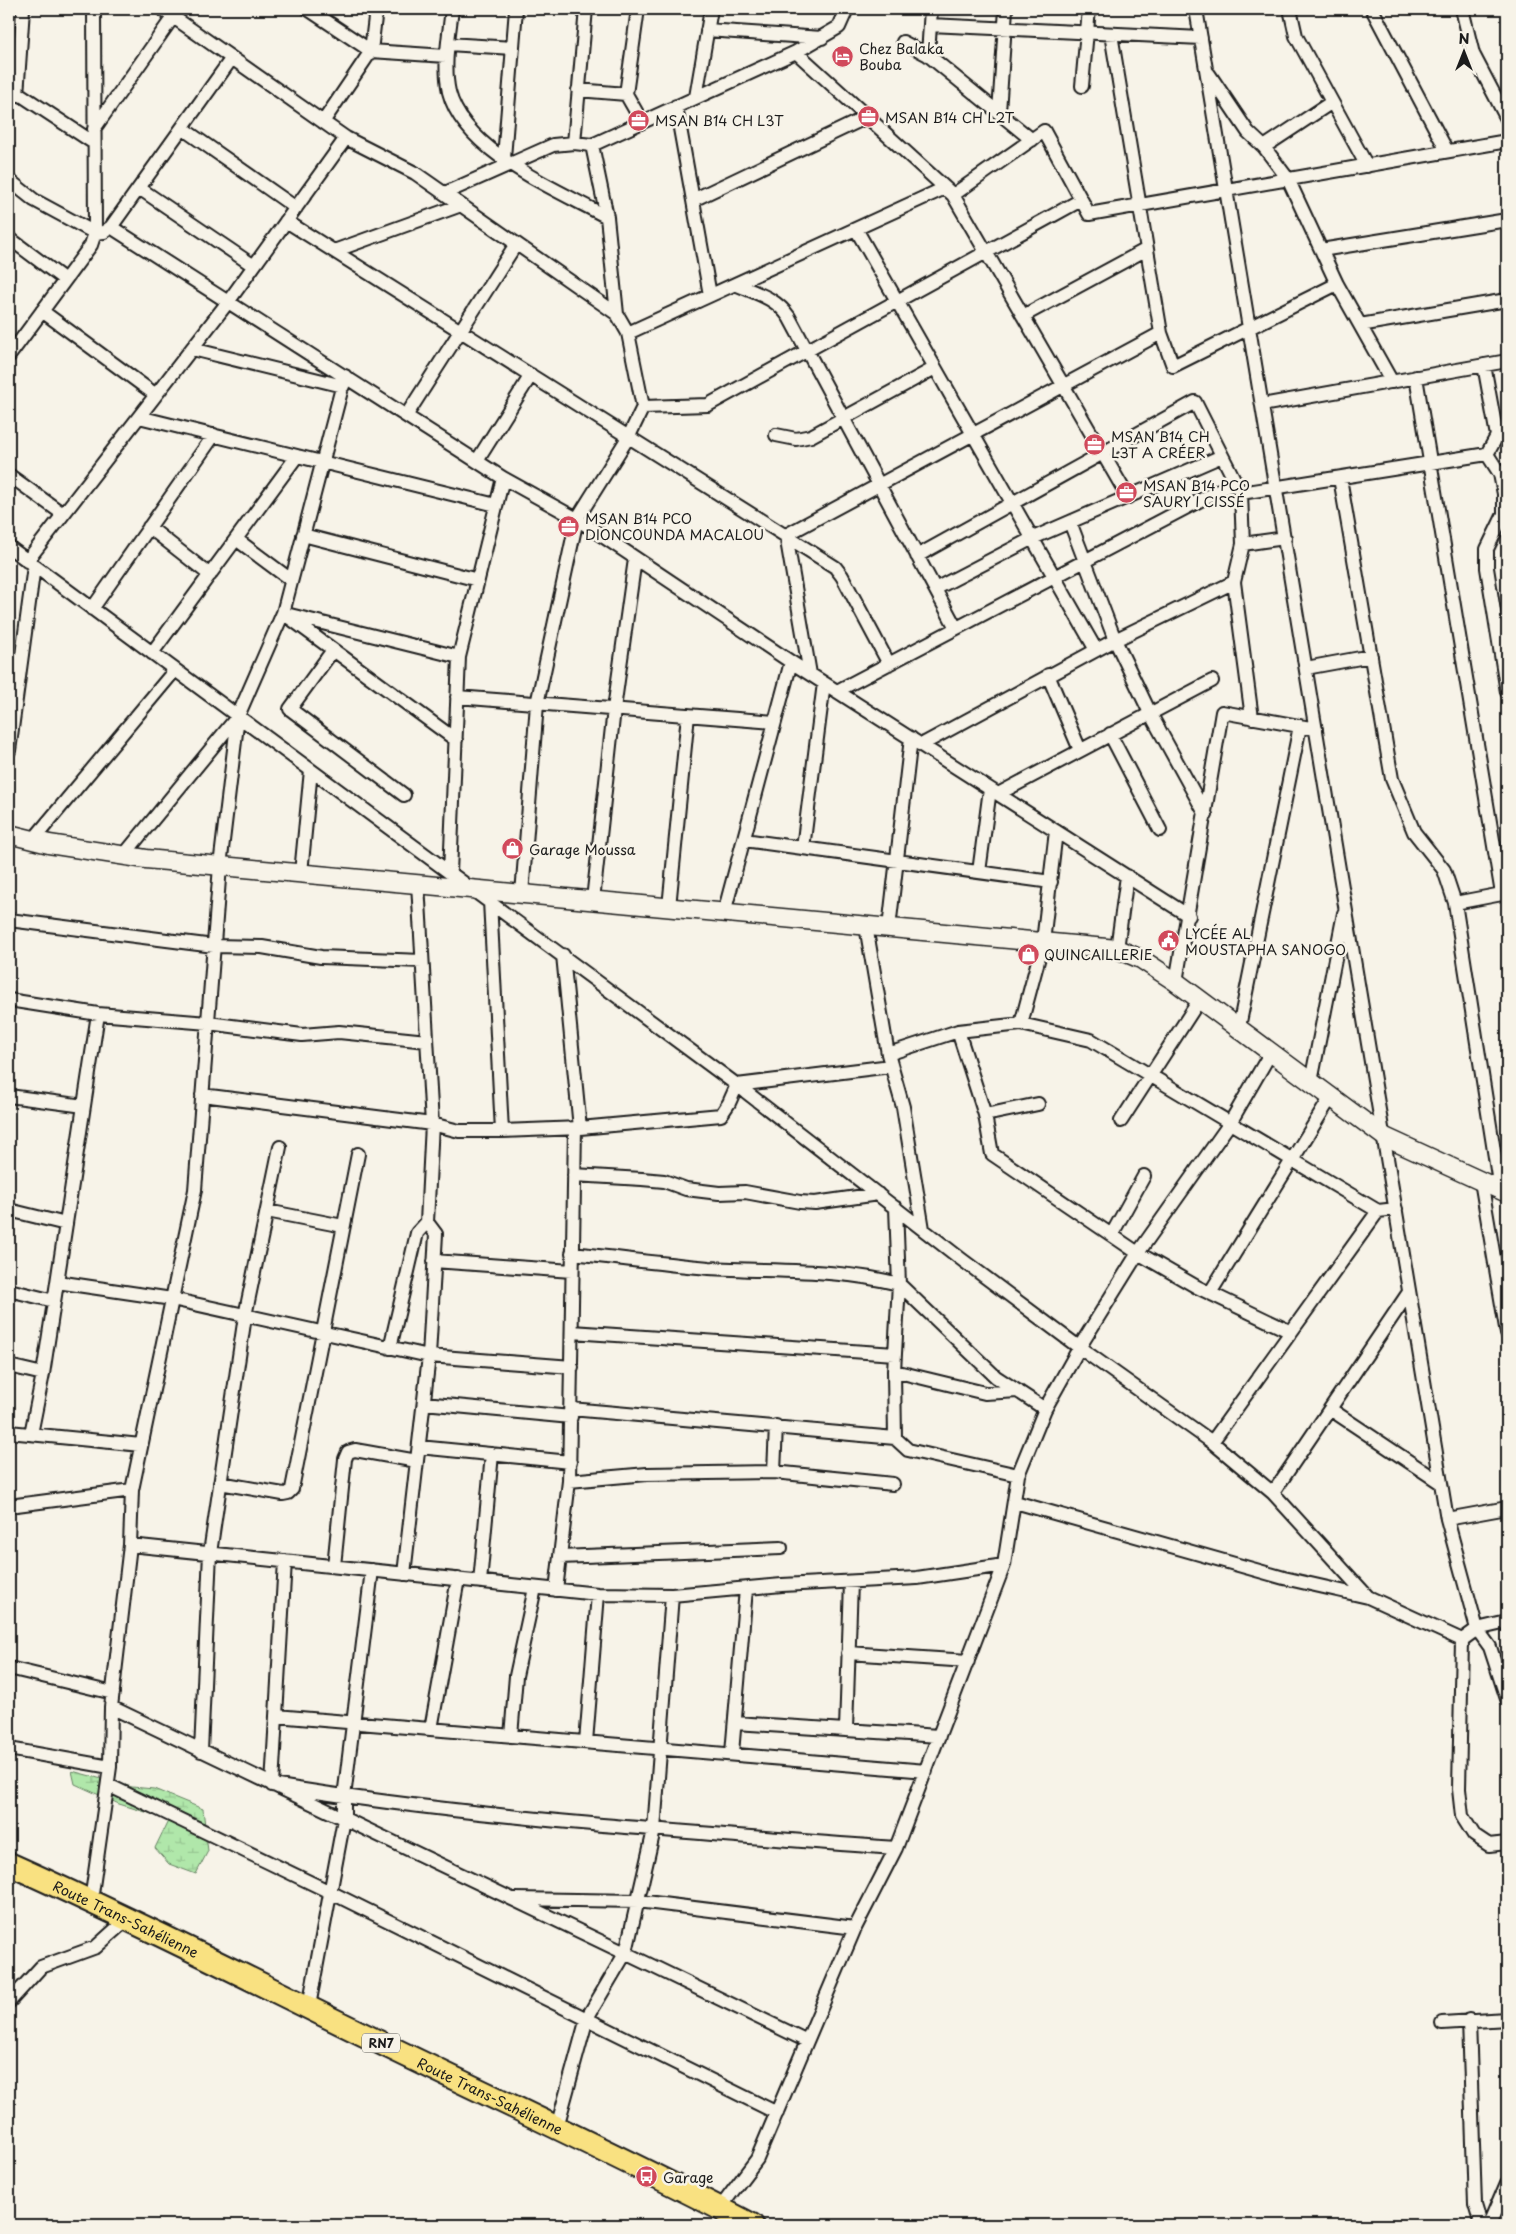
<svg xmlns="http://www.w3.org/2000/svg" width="1516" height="2234" font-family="'Playpen Sans',sans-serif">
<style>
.wetland{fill:url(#wetland-marsh);stroke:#668263}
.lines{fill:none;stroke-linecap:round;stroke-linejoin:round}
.street-casing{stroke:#1c1c1c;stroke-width:16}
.secondary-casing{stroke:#1c1c1c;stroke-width:21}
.highway-casing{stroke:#1c1c1c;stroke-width:26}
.street{stroke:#f7f3e8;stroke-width:12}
.secondary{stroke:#f7f3e8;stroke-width:18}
.highway{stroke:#f9e181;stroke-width:22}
.labels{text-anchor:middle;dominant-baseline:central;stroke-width:5;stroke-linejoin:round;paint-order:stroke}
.shield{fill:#f7f3e8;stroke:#5e5c59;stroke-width:1}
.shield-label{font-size:12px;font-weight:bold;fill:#1c1c1c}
.poi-label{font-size:14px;fill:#1c1c1c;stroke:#f7f3e8;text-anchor:start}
.street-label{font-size:14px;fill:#1c1c1c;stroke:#f7f3e8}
</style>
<defs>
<pattern id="wetland-marsh" width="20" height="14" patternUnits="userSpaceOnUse" patternTransform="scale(1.25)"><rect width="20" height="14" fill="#b0e7aa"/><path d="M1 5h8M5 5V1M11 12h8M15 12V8" fill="none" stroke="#97c692"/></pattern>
</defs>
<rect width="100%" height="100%" fill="#f7f3e8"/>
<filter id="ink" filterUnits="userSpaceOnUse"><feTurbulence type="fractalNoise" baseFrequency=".02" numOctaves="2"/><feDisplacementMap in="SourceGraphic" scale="10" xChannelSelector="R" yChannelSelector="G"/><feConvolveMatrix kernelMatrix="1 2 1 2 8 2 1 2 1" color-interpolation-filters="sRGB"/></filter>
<g filter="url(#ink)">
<path class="wetland" d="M 72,1771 L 132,1787 L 154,1789 L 203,1809 L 208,1851 L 196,1874 L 169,1864 L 155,1848 L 169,1819 L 119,1804 L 75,1784 Z"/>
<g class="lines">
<defs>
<path id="street" d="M 162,9 L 346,138 L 415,173 L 617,314 L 628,333 L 643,407 L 708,405 L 1081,200
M 308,9 L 371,51 L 446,56
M 452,9 C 449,36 443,65 449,92 C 464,152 558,190 607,217
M 638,9 L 626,94 L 642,122
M 1196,9 L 1447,1519 L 1477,1629 L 1490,1647 L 1507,1699
M 1290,9 L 1296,36 L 1367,166
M 1372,9 L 1447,151
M 1462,9 L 1473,54 L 1507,119
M 930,25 L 1201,38
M 707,30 L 822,38
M 1111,34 L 1161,333 L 1173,366 L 1337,284
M 903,42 L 928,55 L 1032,140
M 448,44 L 513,48
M 796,52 L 953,195 L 1128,497
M 928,55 L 931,9
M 1209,74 L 1248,132 L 1264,147 L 1288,179 L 1337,284 L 1392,382
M 1082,86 L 1089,9
M 9,87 L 94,143
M 578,90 L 626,94
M 17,95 L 23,9
M 696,97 L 711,9
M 676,106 L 710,295
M 999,112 L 1006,9
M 323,122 L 371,51 L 376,9
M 182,128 L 296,208
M 94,129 L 173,17 L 176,9
M 574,143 L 586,9
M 592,145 L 607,217 L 617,314
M 1264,147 L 1332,102
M 504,158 L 516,9
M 9,180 L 34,200 L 95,233 L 94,9
M 139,188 L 254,266
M 445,193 L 553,145 L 574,143 L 592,145 L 796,52 L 839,27 L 847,9
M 953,195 L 1044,131 L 1089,214 L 1507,141
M 693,200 L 867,117
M 286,221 L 835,567 L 842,576 L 889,664
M 111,227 L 503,478 L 577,519 L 791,662 L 1189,916
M 856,229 L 1096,650
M 9,238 L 65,280
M 1321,250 L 1507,220
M 334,251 L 461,205
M 735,284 C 756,293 776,298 789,317 L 956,628
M 42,311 L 156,395
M 1023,316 L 1147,249
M 1360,325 L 1507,300
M 628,333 L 945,188
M 192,349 L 343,386
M 9,356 L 91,245 L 95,233 L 104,232 L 111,227 L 232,58
M 1416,377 L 1502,894
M 1262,405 L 1507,361
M 406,416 L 516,244
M 139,417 L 496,505
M 776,435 L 796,439 L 811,436 L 935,368
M 1487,454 L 1500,474 L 1504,494 L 1504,514 L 1487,549 L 1487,568 L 1507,692
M 477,461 L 531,375
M 9,475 L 63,514
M 1340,478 L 1392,779 L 1414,832 L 1444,870 L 1455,903 L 1500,1189
M 1241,493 L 1487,454 L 1497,436 L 1484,365
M 1070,522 L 1115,640 L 1150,713 L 1206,815
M 149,527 L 210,575
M 303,535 L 478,580
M 236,539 L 291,580
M 1243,544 L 1285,538
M 9,547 L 737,1085 L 961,1259 L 1080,1348 L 1212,1442 L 1273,1493 L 1368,1597 L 1462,1640 L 1477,1629 L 1507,1622
M 917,556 L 1195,402 L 1241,493 L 1243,544 L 1234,582 L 1252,718
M 27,561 L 228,302 L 346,138
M 935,589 L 1033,538 L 1222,456
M 92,609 L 214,435
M 283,613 L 456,740
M 290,615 L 459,657
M 333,650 L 290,709 L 404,795
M 152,653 L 297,456
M 1306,668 L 1371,656
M 810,674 L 786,535 L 1161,333
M 1048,675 L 1080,750
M 837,691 L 1235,482
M 457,697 L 775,722
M 1110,734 L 1160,830
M 921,745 L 1115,640 L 1234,582
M 9,751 L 34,566
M 998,794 L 1212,681
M 33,840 L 175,670
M 744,840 L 1051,882
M 803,848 L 824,683
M 124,855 L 238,716 L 283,613 L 345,376
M 979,872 L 990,789
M 301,873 L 311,770
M 450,873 L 459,657 L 503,478
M 522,894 L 537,704 L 577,519 L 629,436 L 643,407
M 593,900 L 614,709 L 635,559
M 490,901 L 502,1131
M 1455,903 L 1502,894 L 1507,889
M 669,907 L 688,715
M 724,913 L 791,662
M 9,920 L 214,946 L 262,947 L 321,957 L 422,961
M 866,926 L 888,1054 L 903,1107 L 923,1229
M 889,928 L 911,738
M 1117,949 L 1127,876
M 563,955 L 580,1128
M 1176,982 L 1222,712 L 1316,729
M 9,1000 L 98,1014 L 208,1023 L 302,1035 L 339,1032 L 427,1041
M 1021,1024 L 1043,942 L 1056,831
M 1239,1027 L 1300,726
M 958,1031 L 985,1115 L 992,1154 L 1138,1253 L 1197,1287 L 1291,1332
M 888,1054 L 958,1031 L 1021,1024 L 1091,1040 L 1378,1211 L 1396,1209
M 1311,1082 L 1344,913
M 202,1095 L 432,1124 L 459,1131 L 502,1131 L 580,1128 L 721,1115 L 729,1103 L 737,1085 L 891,1066
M 9,1096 L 84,1106
M 985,1115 L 1038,1104
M 1121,1121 L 1200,999
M 574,1175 L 642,1179 L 664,1181 L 686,1189 L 719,1193 L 745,1192 L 800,1202 L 815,1203 L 878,1194
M 1481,1181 L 1507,1334
M 9,1210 L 66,1224
M 267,1211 L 343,1226
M 1112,1234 L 1144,1176
M 572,1253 C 618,1258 664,1264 709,1268 C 773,1272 837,1268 899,1284 L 996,1377 L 1045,1409
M 434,1261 L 572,1271
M 57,1282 L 172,1299 L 429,1356 L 572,1367
M 9,1290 L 54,1301
M 1210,1293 L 1331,1097
M 572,1332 L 895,1354
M 390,1348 L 417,1233 L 427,1222 L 432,1124 L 418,884
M 9,1366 L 43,1374
M 894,1371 L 985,1393 L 1018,1391
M 424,1403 L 571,1417
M 571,1409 L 895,1438 L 908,1450 L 1018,1475
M 1330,1409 L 1441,1483
M 9,1432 L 141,1445
M 31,1434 L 43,1374 L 98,1014
M 895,1438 L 894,1371 L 899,1284 L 896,1208
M 1212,1442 L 1378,1211
M 419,1447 L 570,1462
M 774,1472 L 776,1426
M 569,1481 L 647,1474 L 774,1472 L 893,1484
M 220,1483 L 283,1494 L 288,1493 L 292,1489 L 358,1154
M 1273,1493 L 1409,1292
M 1015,1502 L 1284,1578 L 1368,1597
M 9,1506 L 132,1490
M 1447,1519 L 1507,1508
M 130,1545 L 598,1594 L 672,1595 L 782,1585 L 917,1578 L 1004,1565
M 560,1557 L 781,1548
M 285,1561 L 272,1785 C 478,1819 688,1832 896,1848
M 334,1566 L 345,1459 L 348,1452 L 355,1450 L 417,1461
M 404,1574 L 429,1356 L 436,1234 L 427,1222
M 480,1582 L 492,1454
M 556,1590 L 569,1481 L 575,1128
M 1462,1640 L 1459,1789 L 1462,1816 L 1474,1835 L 1489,1845 L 1507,1843
M 848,1653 L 968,1661
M 9,1668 L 113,1693
M 111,1707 C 343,1820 576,1928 807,2041
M 276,1716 L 926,1771
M 735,1723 L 939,1736
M 431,1729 L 458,1579
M 846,1729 L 851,1582
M 511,1736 L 516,1676 L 535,1588
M 586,1742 L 598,1594
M 9,1749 L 110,1767
M 201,1751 L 210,1553 L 245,1316 L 280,1147
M 732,1753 L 746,1589
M 108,1785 L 330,1892 L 777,2113
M 514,1899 L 638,1901 L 855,1928
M 91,1901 L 110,1767 L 111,1707 L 130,1545 L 132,1490 L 195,1190 L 220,866 L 238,716
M 9,2002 L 41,1967 L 96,1947 L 127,1919
M 309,2006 L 344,1819 L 344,1797 L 372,1570
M 1469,2020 L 1475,2205 L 1481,2225
M 1442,2023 L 1507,2019
M 557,2127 L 587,2018 L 626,1952 L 654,1830 L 672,1595
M 720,2208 L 757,2159 L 855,1928 L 896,1848 L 1004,1565 L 1018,1475 L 1045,1409 L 1082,1343 L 1138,1253 L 1230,1123 L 1271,1052
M 1489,2225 L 1507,2183"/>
<path id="secondary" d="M 9,834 L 49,844 L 146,859 L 1117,949 L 1141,959 L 1176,982 L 1385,1137 L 1507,1193"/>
<g id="highway">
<path id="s1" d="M 9,1864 C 137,1921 261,1985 387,2046 C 509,2105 632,2162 752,2225"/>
</g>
</defs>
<use href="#street" class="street-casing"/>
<use href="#secondary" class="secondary-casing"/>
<use href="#highway" class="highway-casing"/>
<use href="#street" class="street"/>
<use href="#secondary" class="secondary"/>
<use href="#highway" class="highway"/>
</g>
</g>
<defs>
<symbol id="hotel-disc" viewBox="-11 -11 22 22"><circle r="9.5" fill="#d1495b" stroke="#f7f3e8"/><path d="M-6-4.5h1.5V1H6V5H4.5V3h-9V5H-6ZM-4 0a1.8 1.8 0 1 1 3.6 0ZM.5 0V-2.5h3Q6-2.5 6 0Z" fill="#fff"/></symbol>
<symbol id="office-disc" viewBox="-11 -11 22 22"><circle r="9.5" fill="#d1495b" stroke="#f7f3e8"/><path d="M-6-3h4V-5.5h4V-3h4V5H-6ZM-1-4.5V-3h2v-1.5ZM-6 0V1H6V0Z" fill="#fff"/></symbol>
<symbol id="shop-disc" viewBox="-11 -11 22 22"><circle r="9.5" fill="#d1495b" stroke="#f7f3e8"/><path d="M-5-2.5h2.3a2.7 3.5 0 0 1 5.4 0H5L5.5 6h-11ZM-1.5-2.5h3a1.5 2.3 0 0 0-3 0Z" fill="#fff"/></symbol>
<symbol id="civic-disc" viewBox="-11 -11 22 22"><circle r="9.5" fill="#d1495b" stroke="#f7f3e8"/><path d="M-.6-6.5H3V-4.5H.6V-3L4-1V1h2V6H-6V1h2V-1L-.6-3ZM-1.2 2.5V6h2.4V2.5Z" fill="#fff"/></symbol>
<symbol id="bus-disc" viewBox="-11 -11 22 22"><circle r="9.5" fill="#d1495b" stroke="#f7f3e8"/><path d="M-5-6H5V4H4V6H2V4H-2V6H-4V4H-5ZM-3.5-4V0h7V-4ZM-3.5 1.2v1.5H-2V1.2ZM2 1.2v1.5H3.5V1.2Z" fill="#fff"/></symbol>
</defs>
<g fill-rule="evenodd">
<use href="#hotel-disc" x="830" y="44" width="25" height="25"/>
<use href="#office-disc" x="856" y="104" width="25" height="25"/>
<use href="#office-disc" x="626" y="108" width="25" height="25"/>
<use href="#office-disc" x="1082" y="432" width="25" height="25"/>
<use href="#office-disc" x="1114" y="480" width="25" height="25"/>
<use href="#office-disc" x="556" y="514" width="25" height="25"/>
<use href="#shop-disc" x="500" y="836" width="25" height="25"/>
<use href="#civic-disc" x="1156" y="928" width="25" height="25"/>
<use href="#shop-disc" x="1016" y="942" width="25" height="25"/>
<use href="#bus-disc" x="634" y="2164" width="25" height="25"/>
</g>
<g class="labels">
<rect class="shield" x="362" y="2033.5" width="38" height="19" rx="4"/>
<g class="shield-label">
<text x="381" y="2043">RN7</text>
</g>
<g class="poi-label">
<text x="859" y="48">Chez Balaka<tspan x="859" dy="16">Bouba</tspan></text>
<text x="885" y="117">MSAN B14 CH L2T</text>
<text x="655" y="120">MSAN B14 CH L3T</text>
<text x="1111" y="436">MSAN B14 CH<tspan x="1111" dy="16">L3T A CRÉER</tspan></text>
<text x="1143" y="485">MSAN B14 PCO<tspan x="1143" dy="16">SAURY I CISSÉ</tspan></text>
<text x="585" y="518">MSAN B14 PCO<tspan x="585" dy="16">DIONCOUNDA MACALOU</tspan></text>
<text x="529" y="849">Garage Moussa</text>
<text x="1185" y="933">LYCÉE AL<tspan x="1185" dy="16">MOUSTAPHA SANOGO</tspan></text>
<text x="1044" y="954">QUINCAILLERIE</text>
<text x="663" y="2177">Garage</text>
</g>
<g class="street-label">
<text stroke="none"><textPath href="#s1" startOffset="129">Route Trans-Sahélienne</textPath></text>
<text stroke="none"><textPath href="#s1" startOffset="534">Route Trans-Sahélienne</textPath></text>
</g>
</g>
<rect width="1516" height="2234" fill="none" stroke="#f7f3e8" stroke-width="30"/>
<rect x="15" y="15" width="1486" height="2204" fill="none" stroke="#1c1c1c" stroke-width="2" filter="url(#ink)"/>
<g transform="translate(1464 52)" stroke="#f7f3e8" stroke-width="4" paint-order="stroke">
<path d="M0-4L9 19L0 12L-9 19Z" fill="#1c1c1c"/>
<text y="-8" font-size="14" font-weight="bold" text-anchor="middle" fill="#1c1c1c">N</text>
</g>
</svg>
